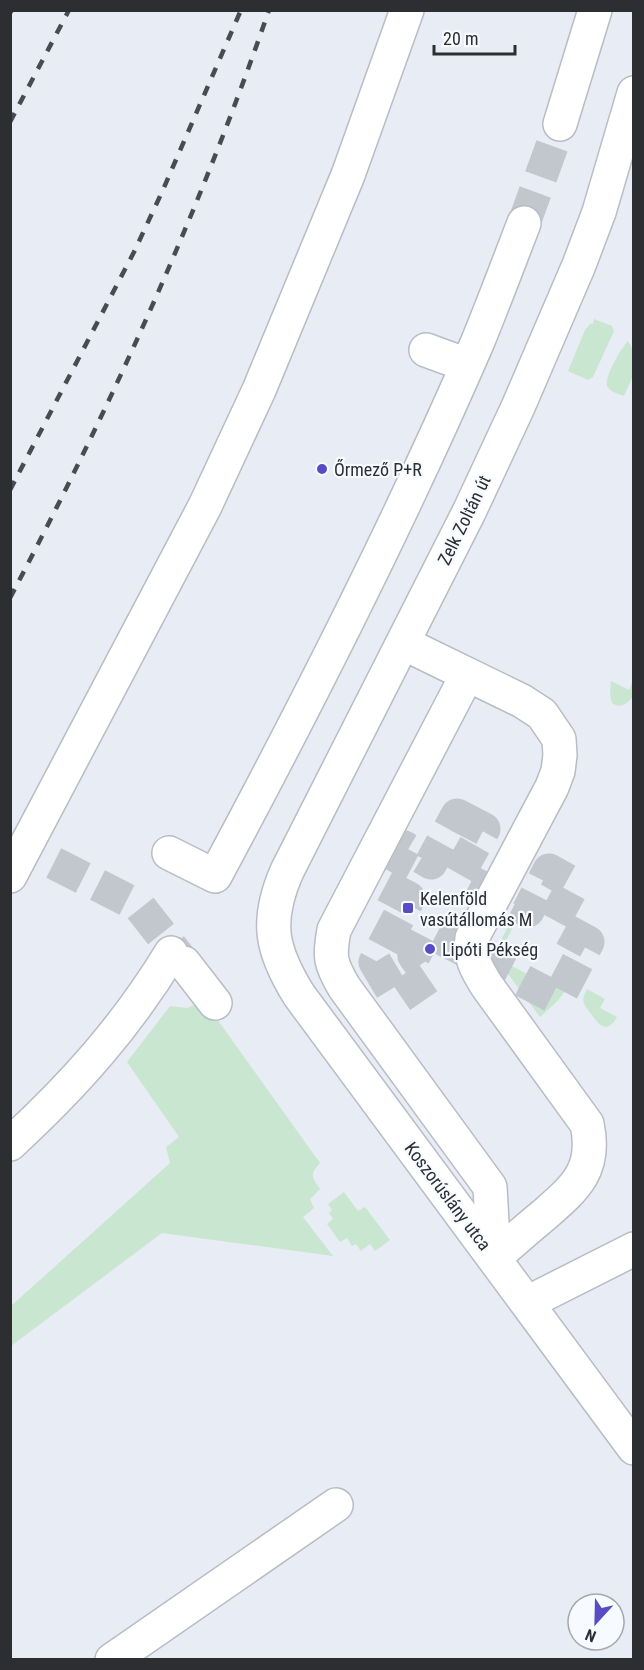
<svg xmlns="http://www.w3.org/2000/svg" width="644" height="1670" font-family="'Roboto Condensed',sans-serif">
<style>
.green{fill:#c9e6d0}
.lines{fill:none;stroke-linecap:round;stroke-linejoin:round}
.minor-tunnel{stroke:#c2c6cd;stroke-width:33;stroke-dasharray:33 16;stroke-linecap:butt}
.minor-casing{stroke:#b9bcc4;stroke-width:36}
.minor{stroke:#fff;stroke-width:33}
.rail{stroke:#494c4f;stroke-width:4.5;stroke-dasharray:10 10;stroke-linecap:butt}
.poi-dot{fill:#594bc3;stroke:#f7fafe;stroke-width:2}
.labels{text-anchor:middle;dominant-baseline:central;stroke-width:4.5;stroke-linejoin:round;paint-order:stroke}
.poi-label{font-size:18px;fill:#2c2e31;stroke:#f7fafe;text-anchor:start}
.street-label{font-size:18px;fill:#2c2e31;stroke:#f7fafe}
</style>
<rect width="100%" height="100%" fill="#e8ecf4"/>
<path class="green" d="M 594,319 L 612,326 L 614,331 L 593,377 L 588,380 L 568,371 L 585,330 L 590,324 L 593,324 Z
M 628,341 L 633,350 L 633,379 L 632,378 L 624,396 C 619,394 610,392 607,386 C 604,377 622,347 628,341 Z
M 633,680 L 633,697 C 626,704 621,709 612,703 L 610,695 L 611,681 L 629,690 Z
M 525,895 L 574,924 L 576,920 L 596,931 C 591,940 588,949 575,949 L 585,931 L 534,904 L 525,922 L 517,919 L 500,953 L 504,962 L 554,988 L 564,971 C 577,988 552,1006 540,1017 L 499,962 L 498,948 L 500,942 Z
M 587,989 L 605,999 L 600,1008 L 617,1017 C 608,1033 600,1027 592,1015 C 590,1012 585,1007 584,1003 C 582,998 585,993 587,989 Z
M 196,1004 L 207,1005 L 320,1163 C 309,1175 312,1177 320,1189 L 310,1199 L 314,1208 L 303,1217 L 333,1256 L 162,1233 L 11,1346 L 11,1306 L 170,1163 L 166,1147 L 179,1137 L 127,1062 L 170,1006 L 187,1008 Z
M 344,1192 L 358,1211 L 365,1207 L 390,1240 L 375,1251 L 370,1244 L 361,1251 L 356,1244 L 352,1246 L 347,1238 L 340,1242 L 327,1224 L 333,1219 L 329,1213 L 332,1210 L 328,1204 Z"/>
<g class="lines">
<path class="minor-tunnel" d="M 524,223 L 560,124
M 457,815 L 484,829 L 458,875 L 528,911 L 549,870 L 574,884 L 553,923 L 588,942 L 558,999 L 427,931 L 414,956 L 429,977 L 397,999 L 375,962 L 409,898 L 384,885 L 404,847 L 431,863 Z
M 10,841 L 139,906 L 184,963"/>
<defs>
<path id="minor" d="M 634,93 L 599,212 L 579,265 L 518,407 L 469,512 L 287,871 C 265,921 271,950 299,995 L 634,1448
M 560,124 L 595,10
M 426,350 L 467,365
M 403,643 L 522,701 L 542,714 L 559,739 L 560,755 L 558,771 L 552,787 L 472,938 C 469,957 477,970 487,986 L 587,1124 C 597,1170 575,1188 544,1215 C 527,1229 511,1243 494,1258
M 467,675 L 334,930 C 329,957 330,963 344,987 L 490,1187 L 494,1258
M 169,853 L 215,876 C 309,701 399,524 478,341 C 494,302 509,262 524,223
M 10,876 L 205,506 L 259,390 L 348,175 L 407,10
M 184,963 L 215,1003
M 10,1144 C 74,1085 126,1027 171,953
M 527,1303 L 634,1249
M 112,1660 L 336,1505"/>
</defs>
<use href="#minor" class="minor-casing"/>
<use href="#minor" class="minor"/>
<path class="rail" d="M 10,13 L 12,10
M 10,122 L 69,10
M 10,490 L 134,252 L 162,192 L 241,10
M 10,598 C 110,408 199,213 269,10"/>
</g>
<g class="poi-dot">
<circle cx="322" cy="469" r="6"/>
<rect x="402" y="902" width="12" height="12" rx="3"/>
<circle cx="430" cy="949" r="6"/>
</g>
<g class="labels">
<g class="poi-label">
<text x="334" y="469">Őrmező P+R</text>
<text x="420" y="898">Kelenföld<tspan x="420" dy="21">vasútállomás M</tspan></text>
<text x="442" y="949">Lipóti Pékség</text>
</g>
<g class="street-label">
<text transform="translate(464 520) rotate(-64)">Zelk Zoltán út</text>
<text transform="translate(448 1196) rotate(53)">Koszorúslány utca</text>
</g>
</g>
<rect width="644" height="1670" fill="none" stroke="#2c2e31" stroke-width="24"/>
<g transform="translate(596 1622) rotate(202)"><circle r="28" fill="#f7fafe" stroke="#a6a8ac" stroke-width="1.5"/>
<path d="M0-4.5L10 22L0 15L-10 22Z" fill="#594bc3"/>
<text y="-9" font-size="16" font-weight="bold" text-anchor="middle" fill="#2c2e31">N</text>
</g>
<path d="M434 45v9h81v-9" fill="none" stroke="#2c2e31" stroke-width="3"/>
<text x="443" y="45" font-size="18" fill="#2c2e31" stroke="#f7fafe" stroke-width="4.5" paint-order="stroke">20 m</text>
</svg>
